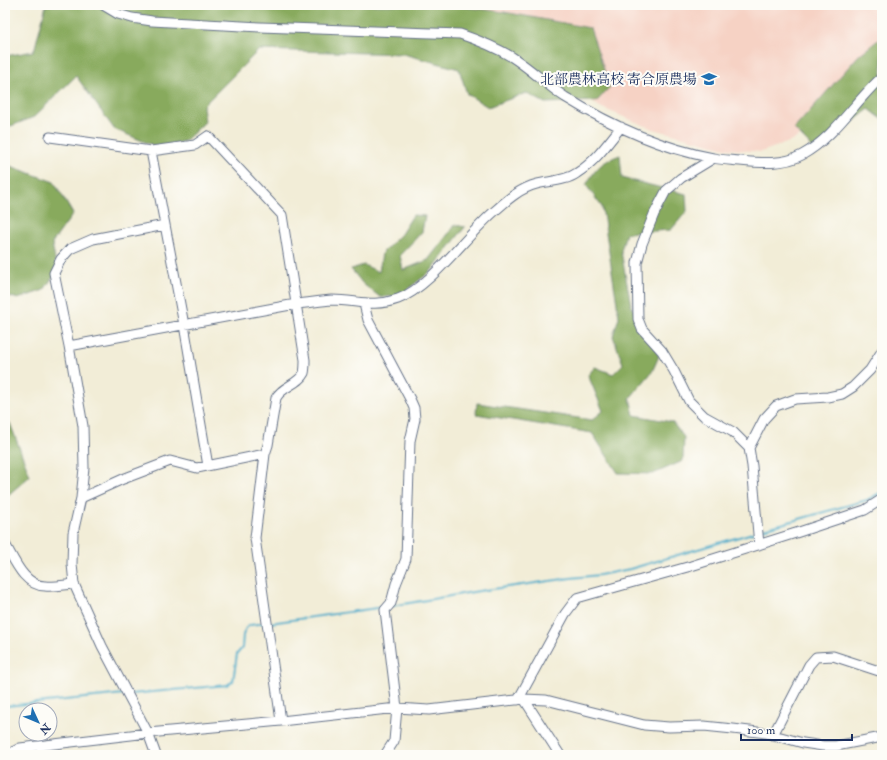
<svg xmlns="http://www.w3.org/2000/svg" width="887" height="760" font-family="'IM FELL Double Pica','Noto Serif JP',serif">
<style>
.built{fill:#f6d2c4}
.forest{fill:#88aa5d;stroke:#526c5e}
.lines{fill:none;stroke-linecap:round;stroke-linejoin:round}
.stream{stroke:#4bacca;stroke-width:2}
.minor-casing{stroke:#667288;stroke-width:11}
.major-casing{stroke:#667288;stroke-width:14}
.minor{stroke:#fff;stroke-width:9}
.major{stroke:#fff;stroke-width:12}
.labels{text-anchor:middle;dominant-baseline:central;stroke-width:4;stroke-linejoin:round;paint-order:stroke}
.poi-label{font-size:14px;fill:#1b2f5e;stroke:#fdfcf7;text-anchor:end}
</style>
<rect width="100%" height="100%" fill="#fdfcf7"/>
<filter id="ink" filterUnits="userSpaceOnUse"><feTurbulence type="fractalNoise" baseFrequency=".025" numOctaves="2"/><feDisplacementMap in="SourceGraphic" scale="8" xChannelSelector="R" yChannelSelector="G"/><feConvolveMatrix kernelMatrix="1 2 1 2 8 2 1 2 1" color-interpolation-filters="sRGB"/></filter>
<filter id="wash" filterUnits="userSpaceOnUse"><feTurbulence type="fractalNoise" baseFrequency=".012" numOctaves="4" result="noise"/><feDisplacementMap in="SourceGraphic" scale="16" xChannelSelector="R" yChannelSelector="G"/><feGaussianBlur stdDeviation="0.9" result="paint"/><feColorMatrix in="noise" values="0 0 0 0 0 0 0 0 0 0 0 0 0 0 0 0 0 1.4 0 .05"/><feComposite in="paint" operator="in"/></filter>
<g filter="url(#wash)">
<rect width="100%" height="100%" fill="#f2edd7"/>
<path class="built" d="M 381,5 L 882,5 L 882,62 L 823,120 L 792,141 L 761,152 L 729,149 L 653,129 L 602,108 L 559,83 Z"/>
<path class="forest" d="M 46,5 L 271,5 L 316,9 L 317,5 L 448,5 L 504,12 L 590,28 L 610,87 L 597,101 L 545,103 L 526,93 L 488,107 L 467,94 L 459,69 L 403,54 L 259,50 L 203,106 L 205,122 L 185,141 L 159,148 L 114,129 L 76,76 L 34,117 L 11,126 L 5,124 L 5,56 L 34,51 Z
M 882,37 L 882,119 L 869,109 L 816,151 L 794,129 L 859,55 Z
M 620,155 L 622,178 L 686,194 L 687,211 L 671,230 L 626,233 L 621,251 L 631,305 L 659,356 L 652,372 L 630,398 L 634,415 L 672,422 L 684,437 L 683,461 L 653,474 L 618,473 L 592,433 L 476,414 L 477,403 L 592,420 L 603,411 L 588,375 L 595,367 L 613,374 L 623,364 L 613,336 L 619,317 L 602,207 L 586,185 C 596,168 601,162 620,155 Z
M 5,164 L 54,182 L 73,214 L 52,243 L 57,271 L 44,290 L 18,299 L 5,295 Z
M 413,215 L 425,216 L 422,232 L 400,255 L 403,270 L 428,260 L 455,225 L 465,227 L 431,271 L 399,296 L 380,297 L 363,284 L 351,269 L 364,265 L 379,272 L 382,253 L 401,234 Z
M 5,419 L 10,423 L 30,476 L 7,496 L 5,494 Z"/>
<g class="lines">
<path class="stream" d="M 760,530 L 867,500 L 882,492
M 392,606 L 479,591 L 571,578 L 600,575 L 630,569 L 756,532
M 270,623 L 384,607
M 131,694 L 227,685 L 233,681 L 237,654 L 242,648 L 243,635 L 246,628 L 250,625 L 265,623
M 5,702 L 6,706 L 5,717
M 6,706 L 124,694"/>
</g>
</g>
<g filter="url(#ink)">
<g class="lines">
<defs>
<path id="minor" d="M 103,5 L 118,14 L 132,18 L 152,21 L 260,27 L 460,34 C 478,40 495,47 512,57 C 531,69 547,85 565,97 C 610,125 661,148 713,158 C 722,160 731,160 740,161 C 760,163 784,165 802,155 C 835,137 855,101 882,77
M 50,137 L 151,151 L 195,145 L 208,136 L 282,215 L 305,360 C 305,364 305,369 304,373 C 298,385 282,386 276,398 L 268,445 L 265,454 L 255,538 L 281,721
M 151,151 L 184,325 L 208,466
M 714,158 L 681,178 L 666,191 L 654,214 L 642,244 L 637,263 L 638,319 L 642,329 L 662,351 L 674,371 L 689,401 L 704,416 L 733,432 L 749,448 L 752,466 L 759,545
M 364,304 L 368,320 L 410,399 L 414,408 L 415,419 L 410,441 L 406,559 L 396,584 L 391,603 L 385,610 L 397,708 L 394,741 L 385,755
M 69,346 L 296,304 C 308,303 320,301 332,300 C 357,300 372,308 398,299 C 431,287 467,234 496,210 C 508,199 521,188 537,184 C 550,181 566,181 577,173 C 595,162 608,143 621,127
M 749,448 L 764,419 L 776,406 L 795,399 L 828,397 L 842,394 L 853,387 L 870,370 L 882,351
M 81,498 L 123,479 L 170,461 L 197,468 L 265,454
M 5,544 C 14,559 24,586 45,586 C 54,587 64,585 74,584
M 524,699 L 560,755
M 518,700 L 565,614 L 577,598 L 691,566 L 799,532 L 865,510 L 882,499
M 773,735 L 809,665 L 816,657 L 833,656 L 882,672
M 7,755 L 20,748 L 148,733 L 281,721 L 397,708 L 429,710 L 524,699 L 546,700 L 644,725 L 669,727 L 704,726 L 733,729 L 766,733 L 803,743 L 823,746 L 836,746 L 882,737
M 156,755 L 148,733 L 102,646 L 74,584 L 72,564 L 73,533 L 81,498 L 84,468 L 83,426 L 69,346 L 54,273 L 61,259 L 70,249 L 93,239 L 165,225"/>
<path id="major" d="M 5,753 L 10,755"/>
</defs>
<use href="#minor" class="minor-casing"/>
<use href="#major" class="major-casing"/>
<use href="#minor" class="minor"/>
<use href="#major" class="major"/>
</g>
</g>
<defs>
<symbol id="school-bare" viewBox="-9 -9 18 18"><path d="M0-5L7-2L0 1L-7-2ZM-4 1L0 2.5L4 1V4Q0 6-4 4Z" fill="#1f6fb2" stroke="#fdfcf7" stroke-width="2.5" paint-order="stroke"/></symbol>
</defs>
<g fill-rule="evenodd">
<use href="#school-bare" x="698" y="68" width="22" height="22"/>
</g>
<g class="labels">
<g class="poi-label">
<text x="697" y="79">北部農林高校 寄合原農場</text>
</g>
</g>
<rect width="887" height="760" fill="none" stroke="#fdfcf7" stroke-width="20"/>
<g transform="translate(38 722) rotate(134)"><circle r="19" fill="#fdfcf7" stroke="#a3aaba"/>
<path d="M0-3L7 15L0 10L-7 15Z" fill="#1f6fb2"/>
<text y="-6" font-size="11" font-weight="bold" text-anchor="middle" fill="#1b2f5e">N</text>
</g>
<path d="M741 734v6h111v-6" fill="none" stroke="#1b2f5e" stroke-width="2"/>
<text x="747" y="734" font-size="12" fill="#1b2f5e" stroke="#fdfcf7" stroke-width="3" paint-order="stroke">100 m</text>
</svg>
